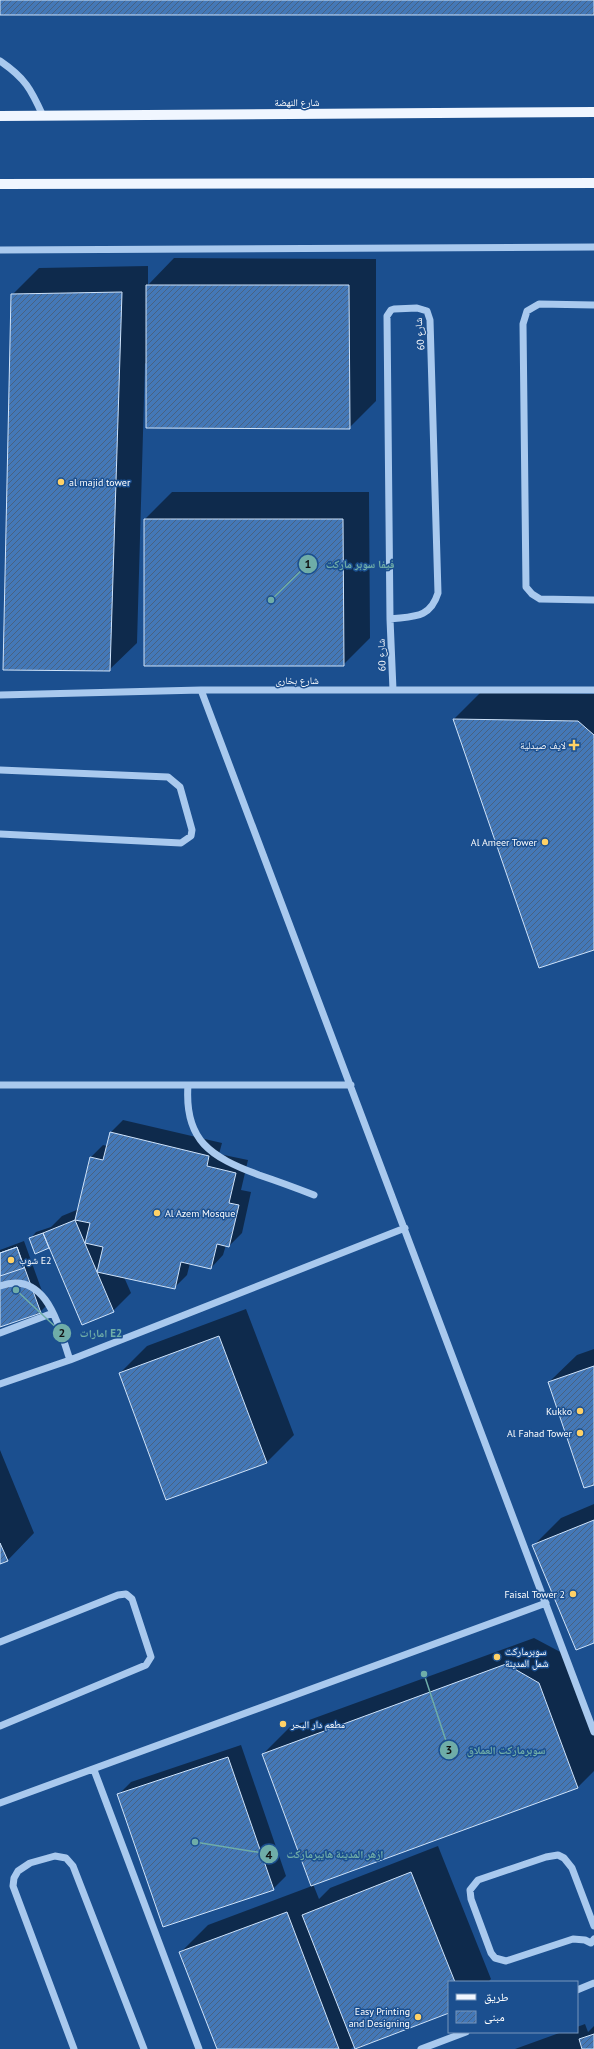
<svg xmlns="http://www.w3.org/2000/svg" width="594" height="2049" font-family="'PT Sans','Noto Naskh Arabic',sans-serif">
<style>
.shadow{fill:#0007}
.building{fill:url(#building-hatch);stroke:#cfe3fa}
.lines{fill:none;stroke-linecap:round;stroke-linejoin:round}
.minor{stroke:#a9c9ee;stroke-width:7}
.major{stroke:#f0f6ff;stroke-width:10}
.poi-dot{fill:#ffd166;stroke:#1b4f8f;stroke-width:1.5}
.labels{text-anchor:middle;stroke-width:3;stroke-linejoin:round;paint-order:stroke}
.street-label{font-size:10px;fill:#fff;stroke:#1b4f8f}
.poi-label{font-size:10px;fill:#fff;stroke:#1b4f8f;text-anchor:end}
.leader{fill:none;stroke:#6fada8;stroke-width:1.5}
.callout-dot{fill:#6fada8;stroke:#1b4f8f;stroke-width:1.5}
.mark-label{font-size:12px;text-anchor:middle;font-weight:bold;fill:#111}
.callout-label{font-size:11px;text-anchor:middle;font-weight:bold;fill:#6fada8;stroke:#1b4f8f;stroke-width:3;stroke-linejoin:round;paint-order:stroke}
</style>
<defs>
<pattern id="building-hatch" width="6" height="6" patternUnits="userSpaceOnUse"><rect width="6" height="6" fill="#4478b7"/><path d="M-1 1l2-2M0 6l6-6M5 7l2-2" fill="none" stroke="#486282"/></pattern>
</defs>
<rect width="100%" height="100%" fill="#1b4f8f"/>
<path class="shadow" d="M 174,258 L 376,259 L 376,401 L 349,428 L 145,363 L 137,643 L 109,670 L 12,295 L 39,268 L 148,266 L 148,285 Z
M 172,492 L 369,492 L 370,638 L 343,665 L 145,519 Z
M 481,692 L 594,694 L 594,949 L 454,719 Z
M 123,1120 L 222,1143 L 219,1154 L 248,1160 L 241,1190 L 251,1192 L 242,1233 L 229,1246 L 226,1245 L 223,1255 L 211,1268 L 190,1263 L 187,1275 L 174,1288 L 124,1277 L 131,1293 L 113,1311 L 49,1246 L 30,1239 L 36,1232 L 51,1227 L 62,1216 L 79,1209 L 90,1158 L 103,1145 L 107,1146 L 110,1133 Z
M 24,1241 L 47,1305 L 40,1312 L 0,1326 L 0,1250 Z
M 246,1309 L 294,1435 L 267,1462 L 120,1373 L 147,1346 Z
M 594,1349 L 594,1484 L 549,1382 L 577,1355 Z
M 0,1450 L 34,1533 L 7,1561 L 0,1563 Z
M 594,1504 L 594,1642 L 534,1545 L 561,1518 Z
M 534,1638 L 566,1655 L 594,1731 L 594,1771 L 578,1787 L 313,1884 L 319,1899 L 330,1888 L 438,1846 L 491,1979 L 488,1982 L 449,1982 L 449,2012 L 356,2049 L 354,2046 L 351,2049 L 218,2049 L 181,1952 L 208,1925 L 312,1886 L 263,1754 L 290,1727 Z
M 241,1745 L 286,1876 L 273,1889 L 118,1795 L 131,1782 Z
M 585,2024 L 588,2032 L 594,2026 L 594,2049 L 515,2049 L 562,2032 L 577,2032 L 577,2027 Z"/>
<path class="building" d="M 0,0 L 594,0 L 594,15 L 0,15 Z
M 146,285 L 349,285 L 350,429 L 146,428 Z
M 122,292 L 110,671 L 3,670 L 11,294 Z
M 144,519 L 343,519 L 344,666 L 144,666 Z
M 453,719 L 578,721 L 594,735 L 594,950 L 539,968 Z
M 110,1132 L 209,1156 L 207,1166 L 236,1173 L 229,1203 L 239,1205 L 229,1247 L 217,1244 L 211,1269 L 181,1262 L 175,1289 L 97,1272 L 103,1247 L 85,1243 L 90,1223 L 75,1220 L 90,1157 L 103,1160 Z
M 75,1220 L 114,1312 L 82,1325 L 43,1233 Z
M 43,1233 L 49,1248 L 35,1254 L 29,1238 Z
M 17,1247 L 41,1313 L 0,1327 L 0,1253 Z
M 17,1247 L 24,1268 L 0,1276 L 0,1253 Z
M 219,1336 L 267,1463 L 166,1500 L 119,1373 Z
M 594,1366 L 594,1485 L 584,1488 L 548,1382 Z
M 594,1520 L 594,1643 L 576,1650 L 532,1545 Z
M 0,1543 L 8,1561 L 0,1564 Z
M 506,1664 L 539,1683 L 578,1788 L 311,1886 L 262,1754 Z
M 228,1757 L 274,1890 L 163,1927 L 117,1794 Z
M 411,1872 L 455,1982 L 449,1982 L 449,2013 L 355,2049 L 302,1915 Z
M 287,1912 L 339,2049 L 217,2049 L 179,1952 Z
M 594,2034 L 594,2049 L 582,2049 L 579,2039 Z"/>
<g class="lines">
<path class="minor" d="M 0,61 C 25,78 31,89 43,116
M 0,250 L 594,247
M 594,305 L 539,304 L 527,311 L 523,324 L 526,587 L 532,594 L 540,599 L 594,600
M 417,308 L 427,311 L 430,320 L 438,593 C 430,619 413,616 390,619 L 387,316 L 391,310 L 394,309 Z
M 390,619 L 393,690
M 201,690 L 594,1732
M 0,695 L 201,690 L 594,690
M 0,770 L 168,777 L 180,787 L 192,830 L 191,836 L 181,843 L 0,834
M 0,1085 L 351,1085
M 188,1085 C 184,1141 211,1157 259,1175 C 277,1181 296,1188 314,1195
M 0,1286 C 47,1269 59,1328 70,1360
M 0,1333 L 53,1313
M 0,1384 L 70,1360 L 405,1228
M 0,1642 L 118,1595 L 126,1594 L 132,1599 L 151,1657 L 146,1665 L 0,1726
M 94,1770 L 199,2049
M 0,1803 L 546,1603
M 594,1926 L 572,1868 L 564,1858 L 558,1855 L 546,1857 L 478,1880 L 470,1890 L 471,1899 L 491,1953 L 495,1958 L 506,1961 L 573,1939 L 585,1940 L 591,1943 L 594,1939
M 577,1990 L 594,1983
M 74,2049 L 13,1886 L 14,1878 L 18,1871 L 30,1863 L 55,1856 L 66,1858 L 73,1866 L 144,2049
M 421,2049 L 466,2032"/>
<path class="major" d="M 0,116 L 594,112
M 0,184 L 594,183"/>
</g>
<g class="poi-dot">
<circle cx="61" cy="482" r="4"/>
<path d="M572 739h4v4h4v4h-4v4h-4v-4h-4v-4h4z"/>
<circle cx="545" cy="842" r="4"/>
<circle cx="157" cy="1213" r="4"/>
<circle cx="11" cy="1260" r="4"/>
<circle cx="580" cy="1411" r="4"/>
<circle cx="580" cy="1433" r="4"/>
<circle cx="573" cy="1594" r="4"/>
<circle cx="497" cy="1657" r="4"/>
<circle cx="283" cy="1724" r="4"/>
<circle cx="418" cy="2017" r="4"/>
</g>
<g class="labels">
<g class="street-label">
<text x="297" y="106">شارع النهضة</text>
<text transform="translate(419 334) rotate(-95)" y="4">شارع 60</text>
<text transform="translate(381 655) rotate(-92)" y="4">شارع 60</text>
<text x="297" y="684">شارع بخارى</text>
</g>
<g class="poi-label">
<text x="69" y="486" text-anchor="start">al majid tower</text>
<text x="566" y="749">لايف صيدلية</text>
<text x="537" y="846">Al Ameer Tower</text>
<text x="165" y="1217" text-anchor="start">Al Azem Mosque</text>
<text x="19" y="1264" text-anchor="start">شوب E2</text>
<text x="572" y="1415">Kukko</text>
<text x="572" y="1437">Al Fahad Tower</text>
<text x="565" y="1598">Faisal Tower 2</text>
<text x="505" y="1655" text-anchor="start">سوبرماركت<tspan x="505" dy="12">شمل المدينة</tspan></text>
<text x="291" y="1728" text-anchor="start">مطعم دار البحر</text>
<text x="410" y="2015">Easy Printing<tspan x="410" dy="12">and Designing</tspan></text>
</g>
</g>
<path class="leader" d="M271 600L308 564M16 1290L62 1333M424 1674L449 1750M195 1842L269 1854"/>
<g class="callout-dot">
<circle cx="271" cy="600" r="4"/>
<circle cx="16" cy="1290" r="4"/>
<circle cx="424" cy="1674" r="4"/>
<circle cx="195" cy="1842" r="4"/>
<circle cx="308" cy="564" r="10"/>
<circle cx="62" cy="1333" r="10"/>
<circle cx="449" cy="1750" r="10"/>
<circle cx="269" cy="1854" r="10"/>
</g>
<g class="mark-label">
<text x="308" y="568">1</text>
<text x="62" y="1337">2</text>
<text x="449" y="1754">3</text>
<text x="269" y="1859">4</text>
</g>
<g class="callout-label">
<text x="360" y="568">فيفا سوبر ماركت</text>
<text x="101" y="1337">امارات E2</text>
<text x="506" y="1754">سوبرماركت العملاق</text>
<text x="335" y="1858">ازهر المدينة هايبرماركت</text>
</g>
<rect x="448" y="1981" width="130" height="52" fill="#1b4f8f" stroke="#7695bc"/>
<rect x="456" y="1994" width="20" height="6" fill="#f0f6ff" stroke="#7695bc"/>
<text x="484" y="2001" font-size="12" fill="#ffffff">طريق</text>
<rect x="456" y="2011" width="20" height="12" fill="url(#building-hatch)" stroke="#7695bc"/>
<text x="484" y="2021" font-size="12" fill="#ffffff">مبنى</text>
</svg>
